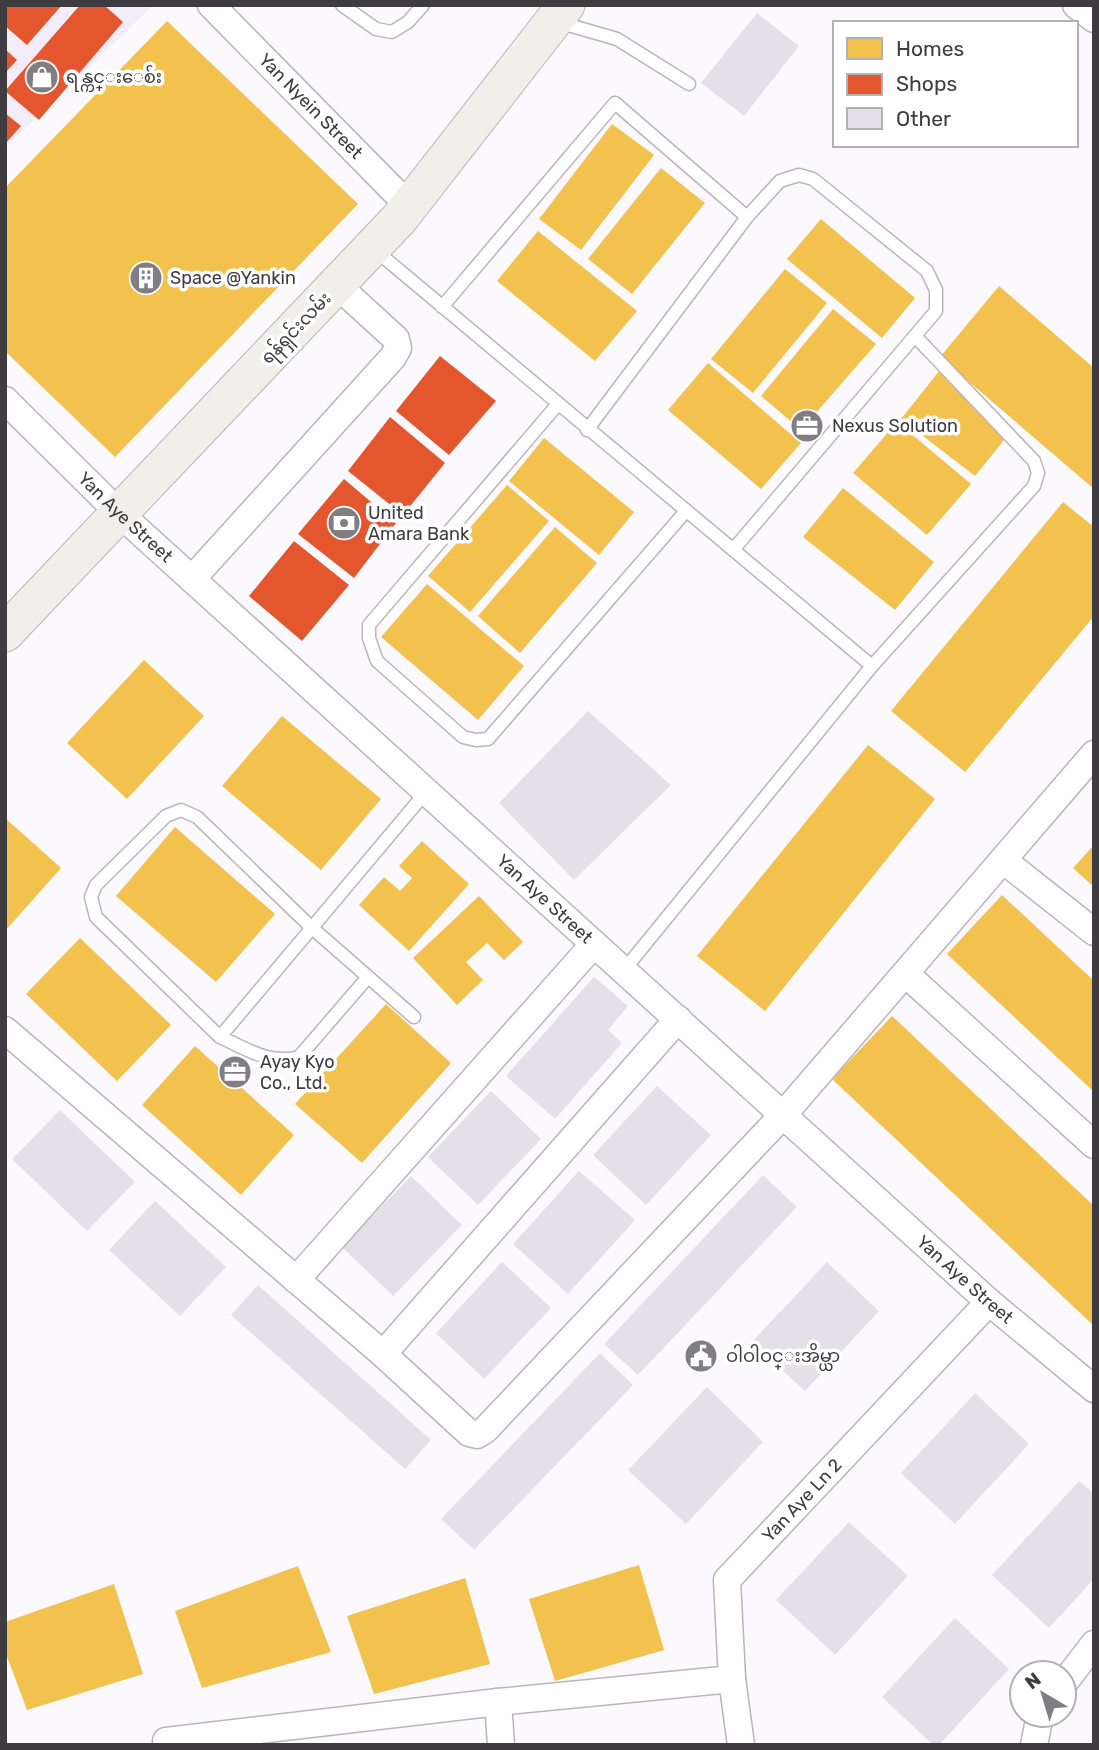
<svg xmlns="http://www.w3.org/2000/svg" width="1099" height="1750" font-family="Rubik,'Noto Sans Myanmar',sans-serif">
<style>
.built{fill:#f3edf9}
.homes{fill:#f2c14e}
.shops{fill:#e4572e}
.building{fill:#e4e0e8}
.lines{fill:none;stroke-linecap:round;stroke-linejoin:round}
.service-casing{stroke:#b8b6ba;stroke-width:15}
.minor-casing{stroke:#b8b6ba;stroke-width:29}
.secondary-casing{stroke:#b8b6ba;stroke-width:39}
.service{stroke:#fefeff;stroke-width:12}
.minor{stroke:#fefeff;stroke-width:26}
.secondary{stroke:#f1efea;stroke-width:37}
.labels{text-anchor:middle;stroke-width:7;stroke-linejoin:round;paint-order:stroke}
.poi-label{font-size:18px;fill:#3e3b41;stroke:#fff;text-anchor:start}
.street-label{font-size:18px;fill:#3e3b41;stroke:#fff}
</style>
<rect width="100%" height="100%" fill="#fbf9fd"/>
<path class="built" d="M 5,5 L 153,5 L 5,148 Z"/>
<path class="homes" d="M 167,21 L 358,204 L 115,457 L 5,351 L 5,188 Z
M 612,124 L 654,155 L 581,250 L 539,219 Z
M 661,168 L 705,203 L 632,294 L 588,259 Z
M 821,219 L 915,298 L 882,338 L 787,259 Z
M 538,231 L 637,311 L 595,361 L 497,281 Z
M 785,269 L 827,303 L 753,393 L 711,359 Z
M 999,286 L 1094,368 L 1094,489 L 940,357 Z
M 833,309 L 876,344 L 801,430 L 761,396 Z
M 708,363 L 801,443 L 761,489 L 668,410 Z
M 940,370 L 1013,429 L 975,476 L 901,419 Z
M 897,422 L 971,484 L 927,535 L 853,473 Z
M 544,438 L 634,512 L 599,555 L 509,481 Z
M 507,485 L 549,521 L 470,612 L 428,576 Z
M 843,488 L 934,562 L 895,610 L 803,537 Z
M 1063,502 L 1094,527 L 1094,616 L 965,772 L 891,711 Z
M 555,527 L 597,563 L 520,653 L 478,616 Z
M 427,584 L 524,666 L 478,720 L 381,637 Z
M 144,660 L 204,716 L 127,799 L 67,743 Z
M 282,716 L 381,799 L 321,870 L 222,786 Z
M 868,745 L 935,799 L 765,1011 L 697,956 Z
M 5,818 L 61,868 L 5,931 Z
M 175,827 L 275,914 L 216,982 L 116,896 Z
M 422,841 L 469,884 L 409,951 L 359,905 L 384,877 L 400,891 L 412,878 L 399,866 Z
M 1094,845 L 1094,887 L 1073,868 Z
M 1002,895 L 1094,981 L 1094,1092 L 947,954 Z
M 479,896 L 523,942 L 504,960 L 487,943 L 466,962 L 483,980 L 457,1005 L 413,958 Z
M 80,938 L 171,1025 L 117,1081 L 26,994 Z
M 386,1004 L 451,1063 L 362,1163 L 295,1104 Z
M 892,1016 L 1094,1206 L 1094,1326 L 832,1079 Z
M 195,1046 L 294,1135 L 241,1195 L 142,1105 Z
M 639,1565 L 664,1650 L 555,1681 L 529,1599 Z
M 298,1566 L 331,1652 L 202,1688 L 175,1611 Z
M 465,1578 L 490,1664 L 374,1694 L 347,1616 Z
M 114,1584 L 143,1674 L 27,1710 L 5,1651 L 5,1622 Z"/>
<path class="shops" d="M 5,5 L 62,5 L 27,45 L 5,26 Z
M 80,5 L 104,5 L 123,22 L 39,120 L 5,91 Z
M 5,49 L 17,60 L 5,73 Z
M 5,113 L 21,126 L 5,144 Z
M 440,356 L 496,401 L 449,455 L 396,411 Z
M 390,417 L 445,463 L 403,515 L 348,471 Z
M 344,479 L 396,523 L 354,578 L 298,534 Z
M 294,541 L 349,585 L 302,641 L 249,596 Z"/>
<path class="building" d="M 757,13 L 799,46 L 744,116 L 701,83 Z
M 588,711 L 671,785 L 574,880 L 499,803 Z
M 594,977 L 628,1006 L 608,1030 L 622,1043 L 555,1119 L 506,1076 Z
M 657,1086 L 711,1135 L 646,1205 L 593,1155 Z
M 491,1091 L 541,1139 L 478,1205 L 428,1157 Z
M 60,1110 L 135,1182 L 87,1231 L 12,1159 Z
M 579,1171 L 635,1220 L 568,1294 L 513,1244 Z
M 763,1175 L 797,1207 L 638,1375 L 604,1344 Z
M 411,1176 L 462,1225 L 393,1296 L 342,1247 Z
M 155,1201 L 226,1267 L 180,1316 L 109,1250 Z
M 502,1262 L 551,1308 L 484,1379 L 436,1333 Z
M 827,1262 L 879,1311 L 805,1391 L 752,1342 Z
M 258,1285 L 431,1440 L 405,1469 L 231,1315 Z
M 600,1353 L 633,1385 L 474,1550 L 441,1519 Z
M 707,1387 L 763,1442 L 686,1524 L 628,1470 Z
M 975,1393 L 1029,1444 L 955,1524 L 901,1473 Z
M 1079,1481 L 1094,1494 L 1094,1579 L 1049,1628 L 992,1575 Z
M 849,1522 L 908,1576 L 835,1655 L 776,1600 Z
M 955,1618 L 1009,1669 L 939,1745 L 933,1745 L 882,1697 Z"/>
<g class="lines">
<defs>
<path id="service" d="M 342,5 L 376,29 L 392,32 L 408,22 L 423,5
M 558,22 L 617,39 L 689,84
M 375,250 L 872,666
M 442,307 L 615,103 L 747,217
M 558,404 L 369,625 L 369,638 L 377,661 L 463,737 L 476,740 L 488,739 L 686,511
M 587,430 L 747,217 L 780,181 L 799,175 L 813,179 L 927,271 L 936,290 L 936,311 L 733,550
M 624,970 L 872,666 L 1034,486 L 1038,473 L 1034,461 L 915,336
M 414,1017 L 311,927 L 197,817 L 181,810 L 166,816 L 96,885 L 91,897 L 96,917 L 220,1037 L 426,792
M 220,1037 C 247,1049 269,1065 299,1057 L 368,977"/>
<g id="minor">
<path id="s1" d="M 211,5 L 409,206"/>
<path d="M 1076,5 L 1094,19"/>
<path id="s2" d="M 5,400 L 119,513 L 989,1302 L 1094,1389"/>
<path d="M 192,579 L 393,357 L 398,348 L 396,339 L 337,285"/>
<path d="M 1003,860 L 1094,932"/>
<path d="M 906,974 L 1094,1145"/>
<path d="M 5,1030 L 383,1354 L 469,1433 L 477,1435 L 485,1430 L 783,1115 L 1094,754"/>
<path d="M 296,1280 L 594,944"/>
<path d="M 383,1354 L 678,1019"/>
<path d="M 1064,1683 L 1094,1644"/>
<path d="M 498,1702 L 501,1745"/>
<path d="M 166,1741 L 498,1702 L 732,1679"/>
<path id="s3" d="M 741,1745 L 732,1679 L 727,1580 L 989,1302"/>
<path d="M 1034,1745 L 1040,1715"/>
</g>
<path id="secondary" d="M 5,633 L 399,219 L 566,5"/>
</defs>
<use href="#service" class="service-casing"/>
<use href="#minor" class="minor-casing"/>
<use href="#secondary" class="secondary-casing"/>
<use href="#service" class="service"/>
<use href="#minor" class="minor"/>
<use href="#secondary" class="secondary"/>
</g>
<defs>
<symbol id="shop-disc" viewBox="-11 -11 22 22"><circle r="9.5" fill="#807e83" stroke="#fff"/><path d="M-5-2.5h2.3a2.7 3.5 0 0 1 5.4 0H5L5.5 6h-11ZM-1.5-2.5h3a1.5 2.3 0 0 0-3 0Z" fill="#fff"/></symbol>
<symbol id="building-disc" viewBox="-11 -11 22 22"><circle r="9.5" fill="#807e83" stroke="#fff"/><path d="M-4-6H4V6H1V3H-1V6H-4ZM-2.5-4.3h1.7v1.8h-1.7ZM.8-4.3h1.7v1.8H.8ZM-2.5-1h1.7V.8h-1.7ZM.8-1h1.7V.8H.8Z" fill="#fff"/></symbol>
<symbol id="office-disc" viewBox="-11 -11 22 22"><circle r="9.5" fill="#807e83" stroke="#fff"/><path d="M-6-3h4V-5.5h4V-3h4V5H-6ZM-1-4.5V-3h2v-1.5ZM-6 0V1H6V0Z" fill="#fff"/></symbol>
<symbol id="bank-disc" viewBox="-11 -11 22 22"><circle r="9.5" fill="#807e83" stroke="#fff"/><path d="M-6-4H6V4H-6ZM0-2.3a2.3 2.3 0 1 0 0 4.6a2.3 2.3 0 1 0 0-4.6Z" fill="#fff"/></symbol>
<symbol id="civic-disc" viewBox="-11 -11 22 22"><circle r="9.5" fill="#807e83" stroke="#fff"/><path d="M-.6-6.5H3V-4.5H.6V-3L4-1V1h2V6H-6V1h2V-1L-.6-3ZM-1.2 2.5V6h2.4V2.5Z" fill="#fff"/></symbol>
</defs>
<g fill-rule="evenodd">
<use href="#shop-disc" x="23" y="58" width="38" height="38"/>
<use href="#building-disc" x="127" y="259" width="38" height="38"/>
<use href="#office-disc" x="788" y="407" width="38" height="38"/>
<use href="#bank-disc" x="325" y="504" width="38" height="38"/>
<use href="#office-disc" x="216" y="1053" width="38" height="38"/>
<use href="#civic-disc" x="682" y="1337" width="38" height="38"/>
</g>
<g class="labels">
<g class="poi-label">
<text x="66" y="83">ရန္ကင္းေစ်း</text>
<text x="170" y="284">Space @Yankin</text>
<text x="832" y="432">Nexus Solution</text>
<text x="368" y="519">United<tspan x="368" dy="21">Amara Bank</tspan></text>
<text x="260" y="1068">Ayay Kyo<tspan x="260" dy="21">Co., Ltd.</tspan></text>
<text x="726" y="1362">ဝါဝါဝင္းအိမ္ယာ</text>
</g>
<g class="street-label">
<text dy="6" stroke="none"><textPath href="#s1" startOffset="142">Yan Nyein Street</textPath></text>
<text transform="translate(296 328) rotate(-46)" y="6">ရန်ရှင်းလမ်း</text>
<text dy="6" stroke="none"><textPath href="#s2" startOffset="168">Yan Aye Street</textPath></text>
<text dy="6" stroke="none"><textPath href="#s2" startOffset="735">Yan Aye Street</textPath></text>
<text dy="6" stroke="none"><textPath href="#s2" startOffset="1302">Yan Aye Street</textPath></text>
<text dy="6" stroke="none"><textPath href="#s3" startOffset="275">Yan Aye Ln 2</textPath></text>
</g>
</g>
<rect width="1099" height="1750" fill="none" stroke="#3e3b41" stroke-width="14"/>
<rect x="833" y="21" width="245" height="126" fill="#ffffff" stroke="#b2b1b3" stroke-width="2"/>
<rect x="847" y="38" width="35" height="21" fill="#f2c14e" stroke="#b2b1b3" stroke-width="2"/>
<text x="896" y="56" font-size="21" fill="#3e3b41">Homes</text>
<rect x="847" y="74" width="35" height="21" fill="#e4572e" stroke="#b2b1b3" stroke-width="2"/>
<text x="896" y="91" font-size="21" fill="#3e3b41">Shops</text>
<rect x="847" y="108" width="35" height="21" fill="#e4e0e8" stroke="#b2b1b3" stroke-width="2"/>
<text x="896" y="126" font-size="21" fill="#3e3b41">Other</text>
<g transform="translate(1043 1694) rotate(322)"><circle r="33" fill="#ffffff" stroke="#b2b1b3" stroke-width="2"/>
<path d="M0-5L12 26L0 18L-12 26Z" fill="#807e83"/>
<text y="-10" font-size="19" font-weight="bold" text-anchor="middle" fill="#3e3b41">N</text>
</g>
</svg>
